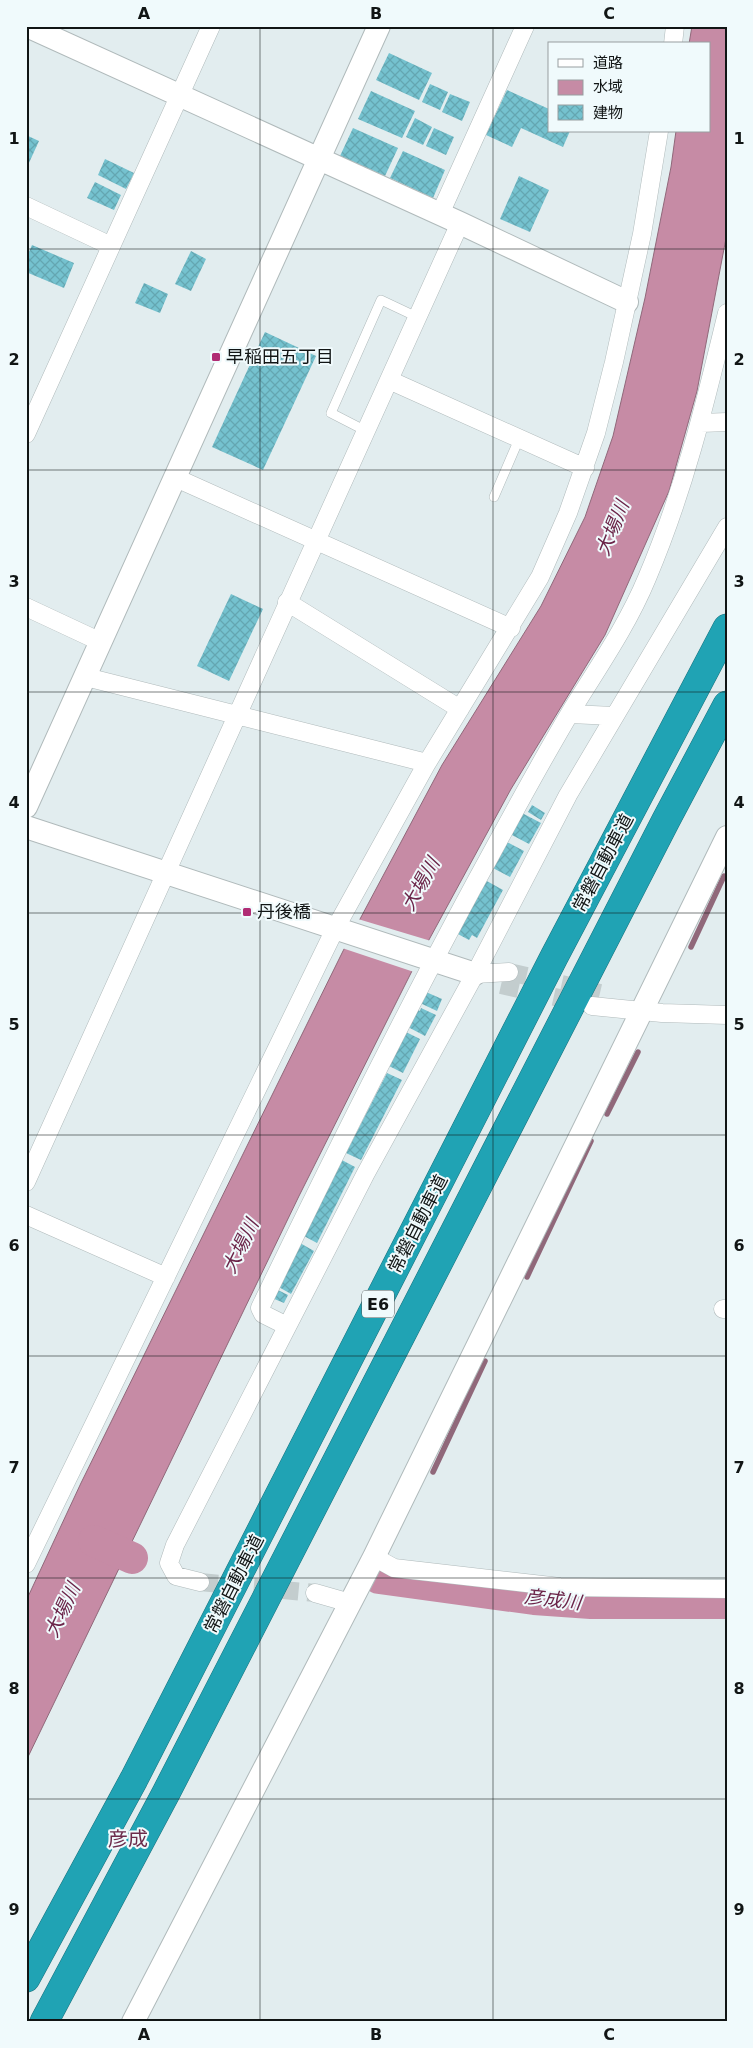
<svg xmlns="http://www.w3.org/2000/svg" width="753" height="2048" font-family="'DejaVu Sans','Noto Sans JP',sans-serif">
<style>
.water{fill:#c68ba5;stroke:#90687a}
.pier{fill:#e2edef}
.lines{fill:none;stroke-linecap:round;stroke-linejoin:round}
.stream{stroke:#90687a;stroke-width:5.5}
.river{stroke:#c68ba5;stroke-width:32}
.building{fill:url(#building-cross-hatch)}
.minor-tunnel{stroke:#c3cdce;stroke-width:18;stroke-dasharray:18 9;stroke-linecap:butt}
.service-casing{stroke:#b0babb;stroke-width:10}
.minor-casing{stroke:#b0babb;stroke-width:19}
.tertiary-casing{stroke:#b0babb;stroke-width:24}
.motorway-casing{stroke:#1b717c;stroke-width:29}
.service{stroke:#fff;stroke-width:9}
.minor{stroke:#fff;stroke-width:18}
.tertiary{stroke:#fff;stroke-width:22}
.motorway{stroke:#20a3b4;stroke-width:28}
.grid{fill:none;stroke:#111515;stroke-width:1;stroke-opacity:0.55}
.poi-dot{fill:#b02c74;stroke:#f0fafc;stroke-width:2}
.labels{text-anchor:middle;stroke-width:4;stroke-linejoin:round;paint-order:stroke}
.shield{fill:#f0fafc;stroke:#545a5a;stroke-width:1}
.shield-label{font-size:16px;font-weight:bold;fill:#111515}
.poi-label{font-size:18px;fill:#111515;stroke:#f0fafc;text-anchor:start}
.street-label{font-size:18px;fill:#111515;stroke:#f0fafc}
.water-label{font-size:19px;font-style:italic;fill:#6b2549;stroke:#f0fafc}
.quarter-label{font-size:20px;fill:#6c2b4b;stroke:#f0fafc}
.neatline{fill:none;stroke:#111515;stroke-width:2}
.grid-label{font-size:16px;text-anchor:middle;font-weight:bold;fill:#111515}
</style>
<defs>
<pattern id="building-cross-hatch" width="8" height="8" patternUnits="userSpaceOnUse" patternTransform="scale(1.25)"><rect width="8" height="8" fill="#75c2cf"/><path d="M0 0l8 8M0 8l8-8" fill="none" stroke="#64a6b1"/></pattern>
</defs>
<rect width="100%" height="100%" fill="#e2edef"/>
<path class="water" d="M 692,26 L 727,26 L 727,233 L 697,391 L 669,491 L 605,635 L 511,789 L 412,971 L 299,1196 L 26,1761 L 26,1601 L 81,1483 L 343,951 L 442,765 L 541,606 L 585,517 L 613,436 L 645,298 L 671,167 L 676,131 L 709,131 L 709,44 L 689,44 Z"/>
<path class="pier" d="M 358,919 L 431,941 L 414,972 L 342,948 Z"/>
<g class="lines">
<path class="stream" d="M 691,947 L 724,876
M 607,1114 L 638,1052
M 527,1277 L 591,1141
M 433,1472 L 485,1361"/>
<path class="river" d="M 94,1541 L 132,1558
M 379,1578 L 534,1599 L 591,1603 L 727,1603"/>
</g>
<path class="building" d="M 389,53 L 432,73 L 419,100 L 376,80 Z
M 430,84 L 448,92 L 440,110 L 422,102 Z
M 507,90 L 549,109 L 549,131 L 570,131 L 563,147 L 521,128 L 512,147 L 486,135 Z
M 371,91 L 415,111 L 402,138 L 358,119 Z
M 450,94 L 470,102 L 462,121 L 442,112 Z
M 415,118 L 432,127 L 423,145 L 406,137 Z
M 353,128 L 398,148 L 385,176 L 340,156 Z
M 434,128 L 454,137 L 446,155 L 426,146 Z
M 26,135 L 39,141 L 28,165 L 26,164 Z
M 403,151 L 445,170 L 433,198 L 390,178 Z
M 105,159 L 134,173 L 126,189 L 98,175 Z
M 519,176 L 549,190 L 530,232 L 500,219 Z
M 95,182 L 121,195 L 114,210 L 87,198 Z
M 32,245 L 74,263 L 64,288 L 26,272 L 26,259 Z
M 191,251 L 206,259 L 191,291 L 175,284 Z
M 144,283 L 168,294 L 160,313 L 135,303 Z
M 265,332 L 316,356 L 263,470 L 212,447 Z
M 231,594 L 263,609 L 229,681 L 197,666 Z
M 532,805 L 545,813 L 541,820 L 528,812 Z
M 522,813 L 541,823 L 529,844 L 510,834 Z
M 505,841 L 524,851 L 510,877 L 491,867 Z
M 485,880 L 503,890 L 477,938 L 472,935 L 469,940 L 456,933 Z
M 426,992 L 442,999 L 437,1011 L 420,1003 Z
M 421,1008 L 436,1015 L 425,1036 L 408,1027 L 416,1009 L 420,1011 Z
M 406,1032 L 420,1039 L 403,1073 L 389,1066 Z
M 387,1073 L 402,1080 L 361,1160 L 346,1153 Z
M 340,1159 L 355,1167 L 317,1243 L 302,1235 Z
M 300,1243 L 314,1251 L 291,1294 L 277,1286 Z
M 276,1289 L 288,1295 L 284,1303 L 272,1298 Z"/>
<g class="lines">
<path class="minor-tunnel" d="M 509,972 L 600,993
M 501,985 L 582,1003
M 200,1582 L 315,1593"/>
<defs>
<path id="service" d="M 366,431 L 331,413 L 381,300 L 417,317
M 494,497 L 519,439"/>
<path id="minor" d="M 673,44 L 675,26
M 26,206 L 111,246
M 440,214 L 525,26
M 389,380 L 585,468
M 701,423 L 727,422
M 26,434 L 211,26
M 176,478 L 511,628
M 287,602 L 460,709
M 26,607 L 101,642
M 86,677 L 427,763
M 570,714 L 614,716
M 475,974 L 509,972
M 592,1006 L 662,1013 L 727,1015
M 26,1182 L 460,223
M 26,1215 L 166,1277
M 723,1309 L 727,1309
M 287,1326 L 263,1314 L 260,1308 C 328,1167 398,1026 473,887 C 506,827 538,766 573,708 C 599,666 628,624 647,578 C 684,491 705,404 727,313
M 374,1557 L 394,1568 L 560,1587 L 727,1589
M 26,1564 L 335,929 L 427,763 L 540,577 L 568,513 L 596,433 L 614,362 L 642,234 L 659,131
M 200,1582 L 176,1576 L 169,1563 L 175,1545 L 366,1173 L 475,974 L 568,795 L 727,527
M 315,1593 L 350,1603"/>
<path id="tertiary" d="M 27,26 L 460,223 L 627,302
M 26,807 L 379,26
M 26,827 L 475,974
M 133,2022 L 374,1557 L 727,837"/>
<path id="motorway" d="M 26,1978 L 134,1779 L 554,957 L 727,628
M 44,2022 L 166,1793 L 666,820 L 727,705"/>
</defs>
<use href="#service" class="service-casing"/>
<use href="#minor" class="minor-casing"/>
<use href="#tertiary" class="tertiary-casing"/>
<use href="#motorway" class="motorway-casing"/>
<use href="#service" class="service"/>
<use href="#minor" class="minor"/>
<use href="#tertiary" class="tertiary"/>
<use href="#motorway" class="motorway"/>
</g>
<path class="grid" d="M 260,26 L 260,2022M 493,26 L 493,2022M 26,249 L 727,249M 26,470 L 727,470M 26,692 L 727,692M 26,913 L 727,913M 26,1135 L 727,1135M 26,1356 L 727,1356M 26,1578 L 727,1578M 26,1799 L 727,1799"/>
<g class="poi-dot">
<rect x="211" y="352" width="10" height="10" rx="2.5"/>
<rect x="242" y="907" width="10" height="10" rx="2.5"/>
</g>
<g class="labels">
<rect class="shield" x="362" y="1290.5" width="32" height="27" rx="4"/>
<g class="shield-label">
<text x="378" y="1310">E6</text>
</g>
<g class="poi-label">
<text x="226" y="363">早稲田五丁目</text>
<text x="257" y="918">丹後橋</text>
</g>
<g class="street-label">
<text transform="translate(603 863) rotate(-62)" y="6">常磐自動車道</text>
<text transform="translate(418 1224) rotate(-63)" y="6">常磐自動車道</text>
<text transform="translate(234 1584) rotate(-63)" y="6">常磐自動車道</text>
</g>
<g class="water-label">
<text transform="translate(612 528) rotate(-68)" y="7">大場川</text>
<text transform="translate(420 884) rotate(-61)" y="7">大場川</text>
<text transform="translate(240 1246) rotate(-64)" y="7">大場川</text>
<text transform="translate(553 1599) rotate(7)" y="7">彦成川</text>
<text transform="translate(62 1610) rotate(-65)" y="7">大場川</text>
</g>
<g class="quarter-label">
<text x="128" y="1846">彦成</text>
</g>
</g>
<rect width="753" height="2048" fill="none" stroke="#f0fafc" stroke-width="55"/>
<rect x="548" y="42" width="162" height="90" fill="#f0fafc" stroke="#979ea0"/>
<rect x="558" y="59" width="25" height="8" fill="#ffffff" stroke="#979ea0"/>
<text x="593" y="68" font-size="15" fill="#111515">道路</text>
<rect x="558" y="80" width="25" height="15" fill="#c68ba5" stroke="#979ea0"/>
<text x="593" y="92" font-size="15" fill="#111515">水域</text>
<rect x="558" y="105" width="25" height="15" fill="url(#building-cross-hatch)" stroke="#979ea0"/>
<text x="593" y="118" font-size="15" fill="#111515">建物</text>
<rect x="28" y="28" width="698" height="1992" class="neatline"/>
<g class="grid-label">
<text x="144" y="19">A</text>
<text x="376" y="19">B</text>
<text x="609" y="19">C</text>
<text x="14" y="144">1</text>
<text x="739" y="144">1</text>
<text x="14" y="365">2</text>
<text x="739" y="365">2</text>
<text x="14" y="587">3</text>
<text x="739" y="587">3</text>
<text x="14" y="808">4</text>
<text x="739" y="808">4</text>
<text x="14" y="1030">5</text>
<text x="739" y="1030">5</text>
<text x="14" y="1251">6</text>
<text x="739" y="1251">6</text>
<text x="14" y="1473">7</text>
<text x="739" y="1473">7</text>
<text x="14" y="1694">8</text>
<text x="739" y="1694">8</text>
<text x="14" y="1915">9</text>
<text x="739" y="1915">9</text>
<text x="144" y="2040">A</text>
<text x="376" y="2040">B</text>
<text x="609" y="2040">C</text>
</g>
</svg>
